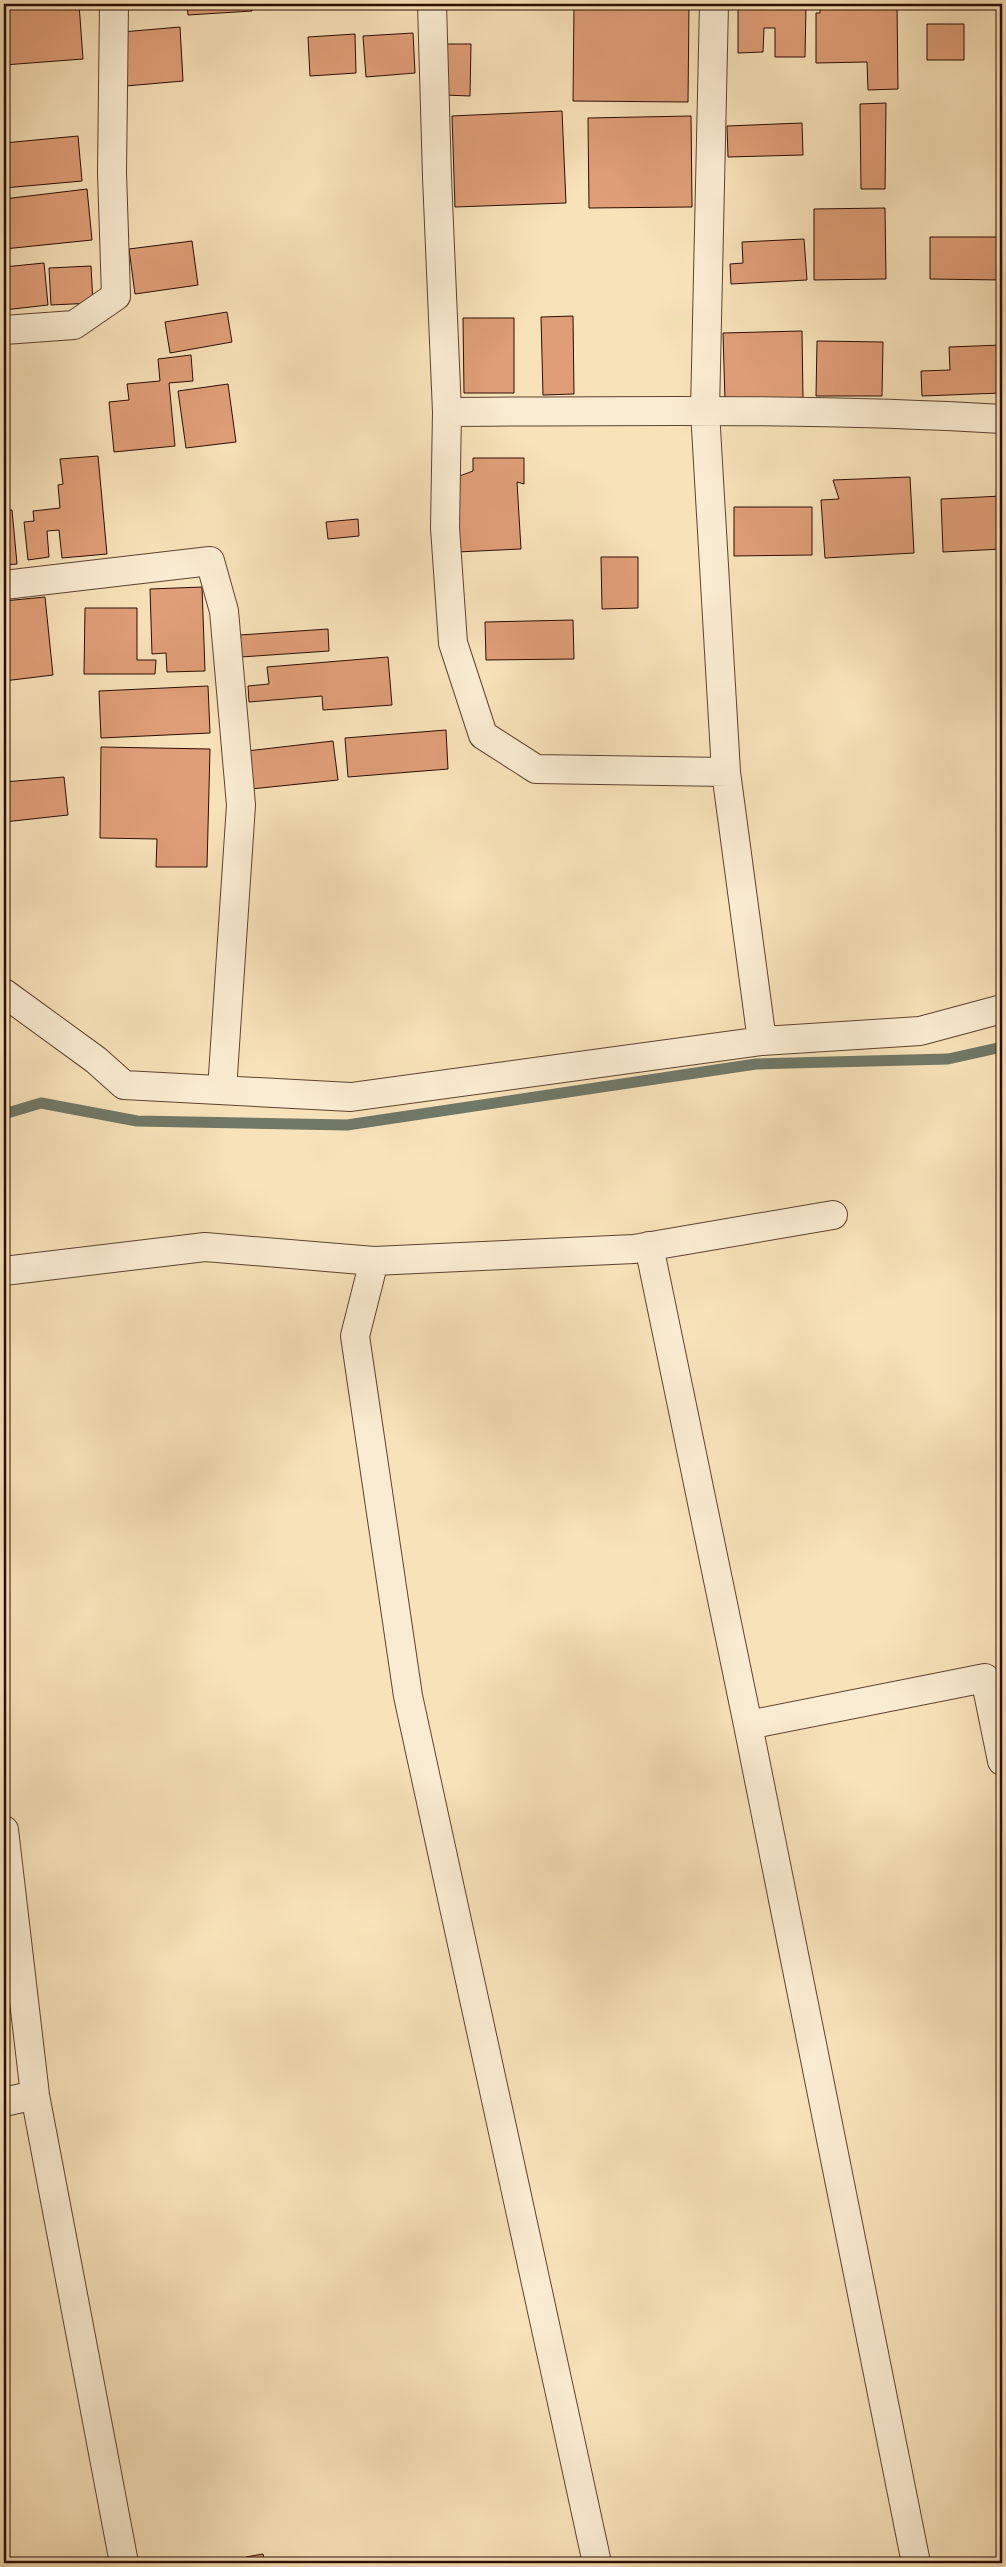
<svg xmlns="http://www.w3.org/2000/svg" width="1006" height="2567" font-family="'Sorts Mill Goudy',serif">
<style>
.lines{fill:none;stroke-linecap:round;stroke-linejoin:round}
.stream{stroke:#707867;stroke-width:11}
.building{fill:#e09e78;stroke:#2a0d03}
.minor-casing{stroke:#5e4230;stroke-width:30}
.minor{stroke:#faecd2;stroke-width:28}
</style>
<rect width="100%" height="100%" fill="#f8e2b9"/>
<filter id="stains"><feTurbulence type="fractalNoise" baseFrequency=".004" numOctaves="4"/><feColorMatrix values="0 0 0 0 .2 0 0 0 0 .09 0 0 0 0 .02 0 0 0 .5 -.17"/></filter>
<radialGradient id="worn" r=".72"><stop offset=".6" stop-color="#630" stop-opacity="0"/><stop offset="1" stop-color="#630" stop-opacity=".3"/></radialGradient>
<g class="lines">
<path class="stream" d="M 4,1114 L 41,1103 L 137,1121 L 347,1125 L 756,1064 L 948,1059 L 1002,1047"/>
</g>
<path class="building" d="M 4,4 L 79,4 L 83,59 L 4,65 Z
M 187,4 L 251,4 L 252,11 L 188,15 Z
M 574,4 L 689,4 L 688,102 L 573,101 Z
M 738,4 L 806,4 L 805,57 L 775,57 L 775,28 L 764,28 L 763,52 L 738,53 Z
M 820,4 L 897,4 L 898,89 L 868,90 L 867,62 L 816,63 L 816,13 L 820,13 Z
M 927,24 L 964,24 L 964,60 L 927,60 Z
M 180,27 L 183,81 L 126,86 L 122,32 Z
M 413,33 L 415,73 L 366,77 L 363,36 Z
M 355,34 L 356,73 L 310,76 L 308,37 Z
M 445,44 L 471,44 L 470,96 L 444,95 Z
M 886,103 L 885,189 L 861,189 L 860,104 Z
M 562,111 L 566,203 L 455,207 L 452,116 Z
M 691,116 L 692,207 L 589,208 L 588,118 Z
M 802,123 L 803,155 L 728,157 L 727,126 Z
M 78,136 L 82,181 L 4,188 L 4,143 Z
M 87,189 L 92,240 L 4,249 L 4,199 Z
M 885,208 L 886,279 L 814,280 L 814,209 Z
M 930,237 L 1002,237 L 1002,280 L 930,279 Z
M 804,239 L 807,280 L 731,284 L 730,264 L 743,263 L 742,242 Z
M 192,241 L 198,285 L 135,294 L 129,249 Z
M 4,263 L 4,267 L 44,263 L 48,305 L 4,310 Z
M 91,266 L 93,303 L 51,305 L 49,268 Z
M 227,312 L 232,342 L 170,353 L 165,322 Z
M 573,316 L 574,394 L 543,395 L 541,317 Z
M 463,318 L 514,318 L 514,393 L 464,393 Z
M 802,331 L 803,398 L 725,401 L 723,333 Z
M 817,341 L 883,342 L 882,396 L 816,396 Z
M 1002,345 L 1002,393 L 922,396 L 921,371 L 950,370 L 949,347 Z
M 191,355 L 193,381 L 169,383 L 175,446 L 114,452 L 109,402 L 129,400 L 127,384 L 160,381 L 158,359 Z
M 228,384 L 236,442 L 186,448 L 178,391 Z
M 98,456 L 107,554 L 62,558 L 59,530 L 47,531 L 49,557 L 28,560 L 24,522 L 34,521 L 33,511 L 60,508 L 58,485 L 63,484 L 60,459 Z
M 473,458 L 524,458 L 524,484 L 517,482 L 521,549 L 457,552 L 454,478 L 473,471 Z
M 910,477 L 914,553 L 825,558 L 821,500 L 839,499 L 833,480 Z
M 1002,496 L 1002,549 L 943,552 L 941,499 Z
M 734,507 L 812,507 L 812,555 L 734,556 Z
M 4,510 L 12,510 L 17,564 L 4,565 Z
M 358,519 L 359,536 L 328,539 L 326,522 Z
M 601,557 L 638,557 L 638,608 L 602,609 Z
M 202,587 L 205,671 L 167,672 L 166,653 L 152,654 L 150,589 Z
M 45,597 L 53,675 L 4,681 L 4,601 Z
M 85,608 L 137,608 L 137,660 L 156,660 L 155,674 L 84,674 Z
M 573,620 L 574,659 L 486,660 L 485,622 Z
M 328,629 L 329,651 L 241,657 L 240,635 Z
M 388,657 L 392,705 L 323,710 L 322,696 L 249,702 L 248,686 L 269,684 L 267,667 Z
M 208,686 L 210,733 L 101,738 L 99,691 Z
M 446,730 L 448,769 L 348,777 L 345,738 Z
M 333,741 L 338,780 L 251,789 L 247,751 Z
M 101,747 L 210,749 L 207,867 L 156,867 L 157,839 L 100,838 Z
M 64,777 L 68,815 L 4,822 L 4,782 Z
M 263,2554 L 265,2563 L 247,2563 L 246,2557 Z"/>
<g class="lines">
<defs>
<path id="minor" d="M 432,4 L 437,177 L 447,412 L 445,528 L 453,643 L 483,735 L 536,769 L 726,772
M 714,4 L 705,411 L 726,772 L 762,1041
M 4,330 L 74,325 L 116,296 L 112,173 L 114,4
M 447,412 C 632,411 818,408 1002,419
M 4,585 L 210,561 L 224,611 L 241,805 L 222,1090
M 4,993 L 96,1060 L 124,1085 L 351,1097 L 762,1041 L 920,1031 L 1002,1009
M 649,1246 L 748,1725 L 916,2563
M 374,1261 L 355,1336 L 408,1696 L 597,2563
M 4,1271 L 205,1247 L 374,1261 L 634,1249 L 833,1215
M 748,1725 L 985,1678 L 1002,1761
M 4,1830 L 35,2095 L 124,2563
M 4,2102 L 35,2095"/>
</defs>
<use href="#minor" class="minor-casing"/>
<use href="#minor" class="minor"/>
</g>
<rect width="1006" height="2567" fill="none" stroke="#f8e2b9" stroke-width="20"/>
<rect x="5" y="5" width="996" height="2557" fill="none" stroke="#2a0d03" stroke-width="2.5"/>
<rect x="10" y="10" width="986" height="2547" fill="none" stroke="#2a0d03"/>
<rect width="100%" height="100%" filter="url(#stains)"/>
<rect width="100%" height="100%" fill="url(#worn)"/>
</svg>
